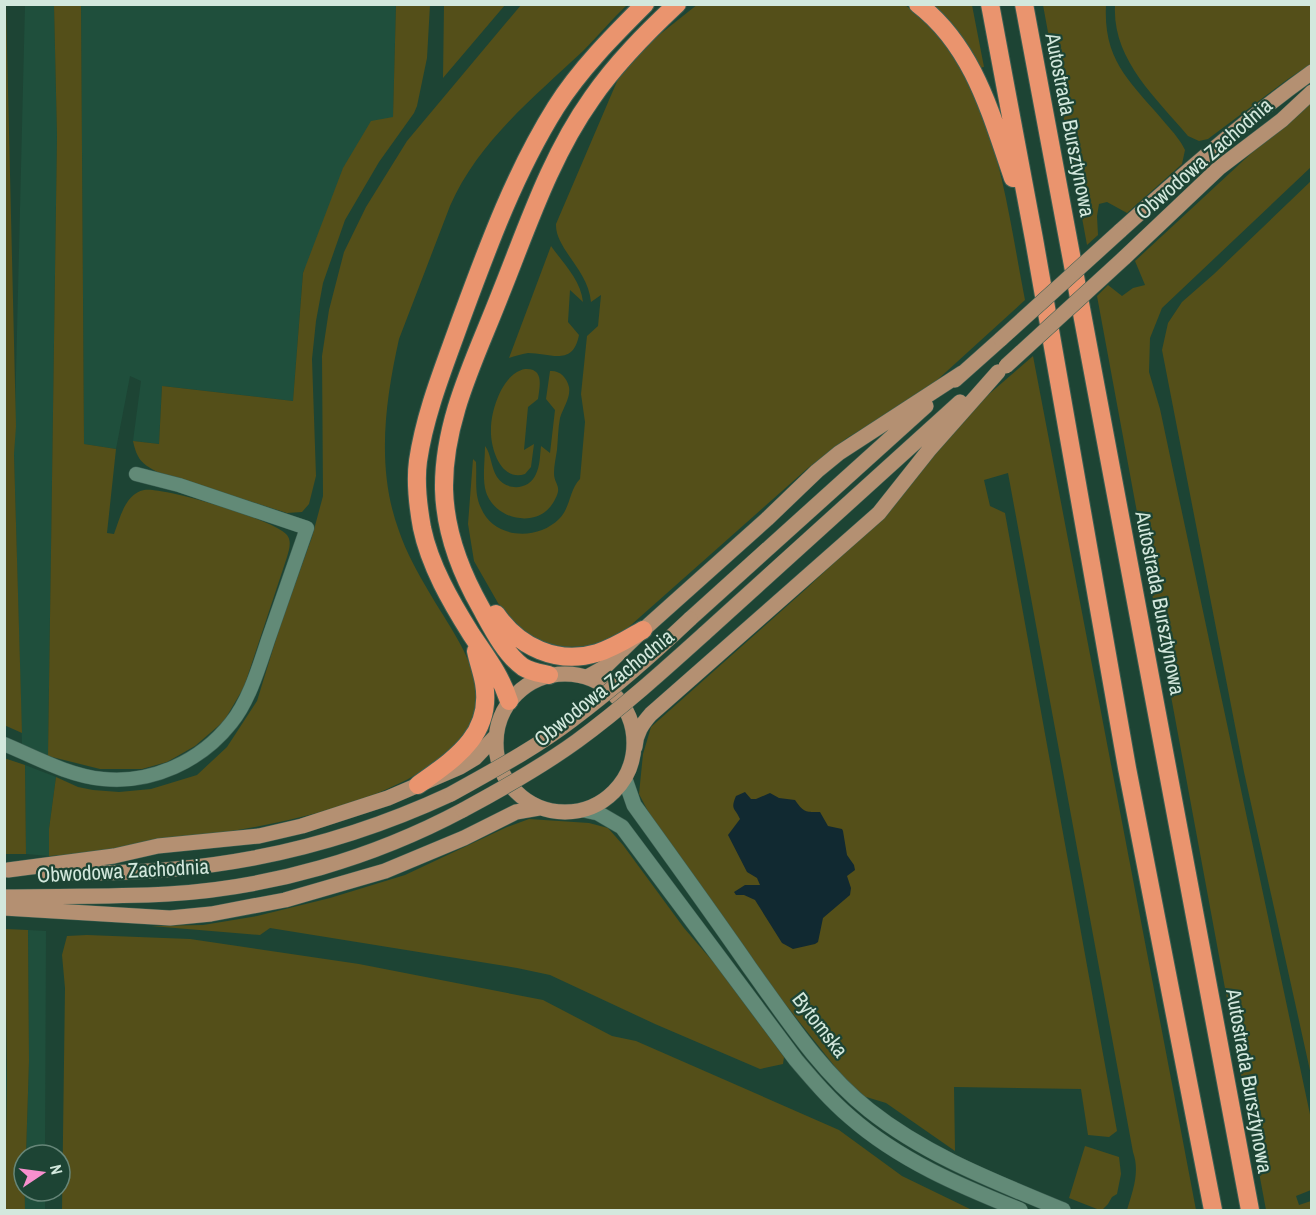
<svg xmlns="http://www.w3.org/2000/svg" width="1316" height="1215" font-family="'Archivo Narrow',sans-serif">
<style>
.built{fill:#1f4f3c}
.green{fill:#544f19}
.water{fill:#112931}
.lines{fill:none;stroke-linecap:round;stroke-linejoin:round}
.minor-casing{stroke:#3c5f52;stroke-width:15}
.tertiary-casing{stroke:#3c5f52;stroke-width:16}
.primary-casing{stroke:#3c5f52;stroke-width:16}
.motorway-casing{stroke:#3c5f52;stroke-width:20}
.minor{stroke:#628a77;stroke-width:14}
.tertiary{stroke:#628a77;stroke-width:15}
.primary{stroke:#b49072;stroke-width:15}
.motorway{stroke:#ea946e;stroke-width:18}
.primary-bridge-casing{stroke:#3c5f52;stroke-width:16;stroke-linecap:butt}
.primary-bridge{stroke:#b49072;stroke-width:15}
.labels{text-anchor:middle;stroke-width:4.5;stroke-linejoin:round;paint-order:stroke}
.street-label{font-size:21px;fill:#d3e8dd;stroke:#1d4434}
</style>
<rect width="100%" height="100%" fill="#1d4434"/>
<path class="built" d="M 54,4 L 57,136 L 48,756 L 22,745 L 14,454 L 25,5 Z
M 81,5 L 396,5 L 393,117 L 303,272 L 293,401 L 162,386 L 159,444 L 133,441 L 141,381 L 130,376 L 116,449 L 84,444 Z
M 25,765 L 56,777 L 49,829 L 49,856 L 26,854 Z
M 28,930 L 46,931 L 45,1155 L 26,1155 L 29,1061 Z
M 4,1019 L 7,1079 L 5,1210 L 4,1210 Z
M 25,1191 L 45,1191 L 45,1210 L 25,1210 Z"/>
<path class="green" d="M 81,4 L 84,444 L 116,449 L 107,533 L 114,534 C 120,518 125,494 144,490 C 162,486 275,520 287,535 C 292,541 289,550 287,557 L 244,687 L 224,721 L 195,746 L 167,762 L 142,769 L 100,769 L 48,756 L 57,136 L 54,5 Z
M 698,4 L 905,5 C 929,22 948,44 963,69 C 970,79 973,92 978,103 C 1004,166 1012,234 1025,300 L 924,392 L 847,438 L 808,468 L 622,633 L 595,646 L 565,647 L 538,641 L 520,632 L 498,603 L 474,561 L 468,524 L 473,459 L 476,462 C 477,478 474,494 481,508 C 494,539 537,541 559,519 C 571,507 569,490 580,479 L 585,422 L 581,394 L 587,336 L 598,326 L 601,295 L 591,302 C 588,269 555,249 556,224 L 618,79 L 638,55 L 654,39 Z
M 4,5 L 6,5 L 16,426 L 14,454 L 22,733 L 4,725 Z
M 396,5 L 430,5 L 427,58 L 417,106 L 414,113 L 379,162 L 345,220 L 323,283 L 316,321 L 312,359 L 316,476 L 309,504 L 302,512 L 287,513 L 157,472 C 141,463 137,459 133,441 L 159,444 L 162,386 L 293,401 L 303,273 L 343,168 L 371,121 L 393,117 Z
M 444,5 L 505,5 L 443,78 Z
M 521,5 L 627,5 C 612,19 598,36 583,51 C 533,98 478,142 450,206 L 399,339 C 385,402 376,469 399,531 C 406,552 418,573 429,592 C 447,623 471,654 477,689 C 479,699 477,711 473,720 C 470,726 467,735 463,740 C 458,746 451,750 445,755 C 377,810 256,828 171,841 C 130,847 90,854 49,856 L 49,829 L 56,777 L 78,787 L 93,790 L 119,792 L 151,789 L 197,775 L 227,747 L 257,701 L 280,626 L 312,537 L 323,496 L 322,356 L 329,310 L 344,252 L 366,207 L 407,141 Z
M 928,5 L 972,5 L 984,67 L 979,68 Z
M 1043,5 L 1106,5 C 1103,63 1132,83 1166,124 C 1173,132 1181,141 1185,150 L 1182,164 L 1127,213 L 1107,202 L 1099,204 L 1097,216 L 1098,235 L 1087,245 Z
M 1115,5 L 1311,5 L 1311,64 L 1288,79 L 1208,139 L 1199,141 L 1188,136 C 1155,97 1112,59 1115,5 Z
M 1311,98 L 1311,167 L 1162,308 L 1150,338 L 1149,372 L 1160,409 L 1311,1119 L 1311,1190 L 1296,1196 L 1299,1205 L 1311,1201 L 1311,1210 L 1266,1210 L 1097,296 L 1108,285 L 1122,296 L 1133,288 L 1145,285 L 1135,261 Z
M 1311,181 L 1311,1075 L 1244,772 L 1162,350 L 1168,323 L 1182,302 L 1214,274 Z
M 551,246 C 563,263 581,280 583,302 L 570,290 L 568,322 L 579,335 C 573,367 550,353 528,353 C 521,354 515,356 509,358 Z
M 1033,356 L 1173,1089 L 1196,1210 L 1127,1210 C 1133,1190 1140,1172 1133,1152 L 1008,473 L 984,480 L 990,506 L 1005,513 L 1117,1131 L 1109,1137 L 1088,1135 L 1081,1089 L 954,1087 L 955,1151 L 886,1103 L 863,1096 L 844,1078 L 766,980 L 652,819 L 639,794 L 643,754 L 651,727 L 806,589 L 894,506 L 929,459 L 988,395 Z
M 525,369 C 544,368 540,385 538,399 L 528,407 L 524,450 L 534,444 L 531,467 L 525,474 C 501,482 490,448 491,429 C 491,409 503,373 525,369 Z
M 550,371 C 559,370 567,377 569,387 C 571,397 563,408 560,418 C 558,428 558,439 557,450 C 556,457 554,465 554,473 C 554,486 564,485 553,503 C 537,529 495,520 486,492 C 482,479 485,460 485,446 C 491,453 491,468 497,477 C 506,491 529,491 536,474 C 540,466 540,455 541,446 L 550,453 L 555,410 L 546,399 Z
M 4,758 L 25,765 L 26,854 L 5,854 Z
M 529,819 L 589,823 L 608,828 L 623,845 L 684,928 L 715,964 L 784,1057 L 783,1064 L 760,1069 L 655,1024 L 550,975 L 517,968 L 270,928 L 260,935 L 151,926 L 203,925 L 257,916 L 330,898 L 405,875 L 507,827 Z
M 5,929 L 28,930 L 29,1061 L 26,1155 L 24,1155 L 25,1210 L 5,1210 L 7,1079 Z
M 87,935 L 190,939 L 359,964 L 543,1000 L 612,1036 L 636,1041 L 839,1130 L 902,1176 L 972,1210 L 62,1210 L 65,988 L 62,955 L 67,936 Z
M 1085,1146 L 1119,1157 L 1121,1174 L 1117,1194 L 1112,1197 L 1108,1204 L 1103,1209 L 1097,1209 L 1069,1198 Z"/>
<path class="water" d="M 745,792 L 751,799 L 756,799 L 770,793 L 779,798 L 795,800 C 804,813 806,812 820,812 L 828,826 L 842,829 L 843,831 L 847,855 L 854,865 L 855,870 L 847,876 L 851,888 L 850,895 L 823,918 L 818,942 L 815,944 L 793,949 L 782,943 L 755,900 L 744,895 L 736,895 L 734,892 L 745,885 L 760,885 L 757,878 L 747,872 L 728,835 L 740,819 C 735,808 730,810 736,796 Z"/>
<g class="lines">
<defs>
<path id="minor" d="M 4,744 C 35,757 69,776 103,779 C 152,784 201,761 231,723 C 249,701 259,667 268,640 C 281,603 294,565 307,528 L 179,485 L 136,474"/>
<path id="tertiary" d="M 625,779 L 634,805 C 673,859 712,913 750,968 C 786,1018 821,1072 869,1110 C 927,1156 996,1182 1063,1210
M 584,810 L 598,813 L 622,827 L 796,1060 C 813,1080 830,1100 850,1117 C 899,1160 960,1186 1020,1210"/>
<path id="primary" d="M 1120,231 C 1182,175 1244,121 1312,72
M 1124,258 L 1219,168 L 1282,120 L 1312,92
M 955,380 L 1001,339
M 690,619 L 926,406
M 704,634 L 960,402
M496 743a69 69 0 1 1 138 0a69 69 0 1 1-138 0Z
M 587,677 L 605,667 L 643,630 L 767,519 L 817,471 L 839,453 L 962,373
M 635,747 C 636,733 642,724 651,714 L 879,513 L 929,450 L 998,372
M 8,870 L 114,856 L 158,846 L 259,836 L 302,826 L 388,798 L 460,767 L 475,758 L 495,737
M 46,872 C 190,878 320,855 451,794
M 4,897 C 59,896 114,897 168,894 C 271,888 373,858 463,810
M 4,908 L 170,918 L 211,914 L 285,900 L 385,871 L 464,838 L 516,812 L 539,808"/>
<path id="motorway" d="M 918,4 C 974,47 991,115 1013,178
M 990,4 L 1034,239 L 1127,768 L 1213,1210
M 1024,4 L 1250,1210
M 496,614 C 519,647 557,665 597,653 C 614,648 629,638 643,630
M 549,675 C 540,673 531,672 523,667 C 505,654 492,628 481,608 C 460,571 445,532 444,489 C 443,420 476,357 500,295 C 527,228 550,157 592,98 C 616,63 646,33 677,4
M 509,701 C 500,674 487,658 471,634 C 451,602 430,566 422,528 C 418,506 415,483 418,461 C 425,413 444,367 460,322 C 487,249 514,174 556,107 C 580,69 613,36 645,4
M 418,785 C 454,759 493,735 484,683 C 482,672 478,661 476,651"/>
</defs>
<use href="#minor" class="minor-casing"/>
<use href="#tertiary" class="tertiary-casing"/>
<use href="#primary" class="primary-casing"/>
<use href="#motorway" class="motorway-casing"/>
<use href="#minor" class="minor"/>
<use href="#tertiary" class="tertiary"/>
<use href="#primary" class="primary"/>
<use href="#motorway" class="motorway"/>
<defs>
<path id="primary-bridge" d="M 1001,339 L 1120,231
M 1006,366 L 1124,258
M 451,794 C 492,771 534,749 572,720 C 613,689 652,655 690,619
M 463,810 C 502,789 541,767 577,741 C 622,708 663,671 704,634"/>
</defs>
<use href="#primary-bridge" class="primary-bridge-casing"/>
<use href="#primary-bridge" class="primary-bridge"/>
</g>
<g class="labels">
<g class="street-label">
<text transform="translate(1070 125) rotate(79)" y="7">Autostrada Bursztynowa</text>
<text transform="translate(1204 159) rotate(-41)" y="7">Obwodowa Zachodnia</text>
<text transform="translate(1160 603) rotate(79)" y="7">Autostrada Bursztynowa</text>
<text transform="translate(604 688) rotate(-39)" y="7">Obwodowa Zachodnia</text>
<text transform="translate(123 871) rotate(-3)" y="7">Obwodowa Zachodnia</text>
<text transform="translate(820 1025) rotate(52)" y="7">Bytomska</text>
<text transform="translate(1249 1081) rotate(80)" y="7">Autostrada Bursztynowa</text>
</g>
</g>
<rect width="1316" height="1215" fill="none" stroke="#d3e8dd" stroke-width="12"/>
<g transform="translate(42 1173) rotate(77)"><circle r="28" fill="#1d4434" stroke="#668678" stroke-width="1.5"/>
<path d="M0-4.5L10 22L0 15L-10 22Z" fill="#f790ce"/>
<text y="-9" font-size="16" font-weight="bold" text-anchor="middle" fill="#d3e8dd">N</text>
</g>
</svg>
